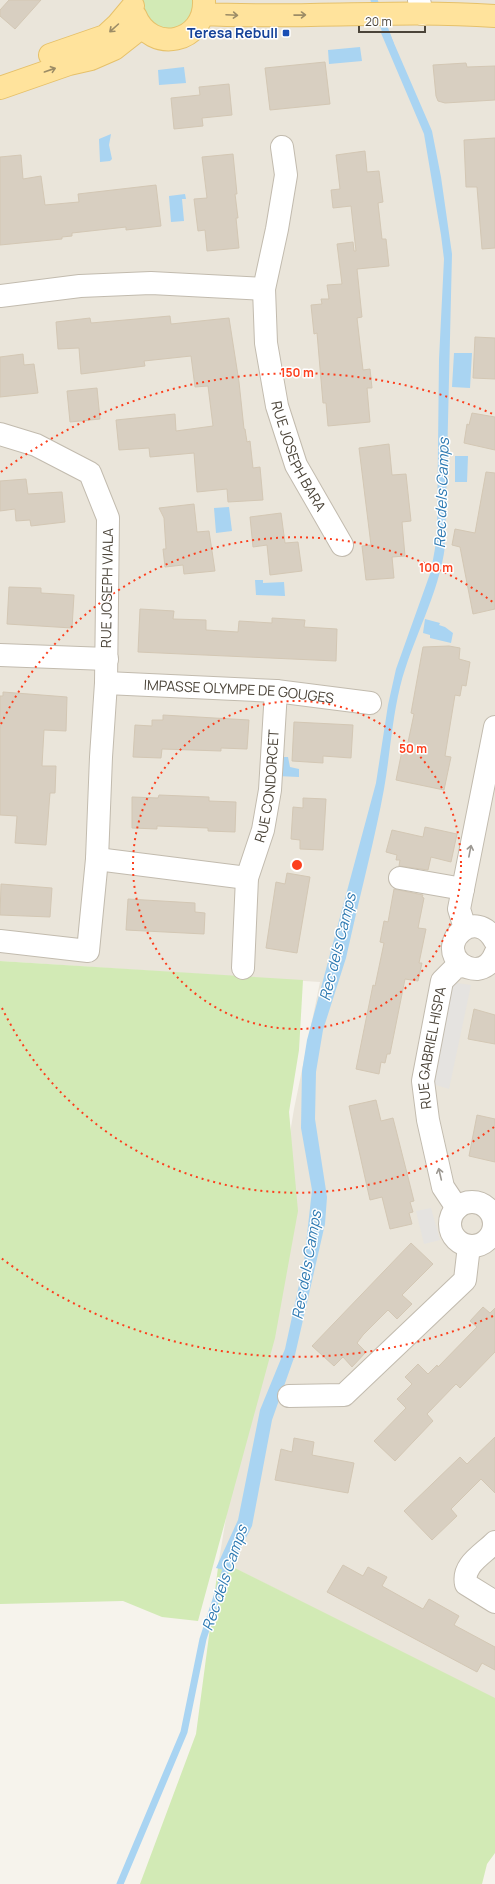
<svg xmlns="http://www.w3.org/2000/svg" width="495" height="1884" font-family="Manrope,sans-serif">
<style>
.residential{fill:#eae5da}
.green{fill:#d2eab5}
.parking{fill:#e5e3e0}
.water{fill:#a9d4f2}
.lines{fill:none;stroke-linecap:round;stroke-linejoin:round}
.stream{stroke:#a9d4f2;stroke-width:7}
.building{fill:#d8cfc1;stroke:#d3c7b4}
.minor-casing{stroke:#c2bbae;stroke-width:24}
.major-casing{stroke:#e6c16a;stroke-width:24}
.minor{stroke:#fff;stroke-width:22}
.major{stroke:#ffe39c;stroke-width:22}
.oneway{stroke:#9c8c66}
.oneway2{stroke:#9c9892}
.ring{fill:none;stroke:#fc3f1d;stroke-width:2;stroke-dasharray:2 4}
.transit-dot{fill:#1a4fb4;stroke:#fff;stroke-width:1.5}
.labels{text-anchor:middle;stroke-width:3;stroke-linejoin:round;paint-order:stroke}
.transit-label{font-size:14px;font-weight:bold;fill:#164399;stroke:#fff;text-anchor:end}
.street-label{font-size:14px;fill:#4b4439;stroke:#fff}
.water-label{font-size:15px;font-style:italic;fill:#2e7ab2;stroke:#fff}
.centre{fill:#fc3f1d;stroke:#fff;stroke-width:2}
.ring-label{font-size:12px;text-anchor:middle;font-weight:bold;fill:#fc3f1d;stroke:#fff;stroke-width:3;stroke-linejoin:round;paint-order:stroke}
</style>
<rect width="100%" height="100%" fill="#f6f3ec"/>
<path class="residential" d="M 0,0 L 495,0 L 495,1700 L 219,1560 L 294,1109 L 320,982 L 0,961 Z"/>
<path class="green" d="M 142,0 L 194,0 L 193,15 L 181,28 L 156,28 L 142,7 Z
M 0,961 L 303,980 L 299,1050 L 289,1112 L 298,1211 L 275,1338 L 198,1621 L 162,1617 L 123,1601 L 0,1604 Z
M 219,1560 L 495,1698 L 495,1853 L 487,1864 L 482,1884 L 140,1884 L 196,1734 Z"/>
<path class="parking" d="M 442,981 L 471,985 L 449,1089 L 423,1081 Z
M 431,1208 L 440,1240 L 424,1244 L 416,1211 Z"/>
<path class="water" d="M 381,33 L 390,34 L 432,131 L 441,177 L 452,254 L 445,546 C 439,595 412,639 400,687 C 392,720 390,755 384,789 C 375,838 362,887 351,936 L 346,958 L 323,1030 L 316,1072 L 315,1119 L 327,1197 L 325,1224 L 295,1355 L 272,1420 L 252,1526 L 230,1569 L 224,1570 L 216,1568 L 238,1520 L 260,1410 L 285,1349 L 304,1262 L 312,1190 L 301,1128 L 302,1071 L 307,1040 L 376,783 L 388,705 L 396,669 L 431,571 L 437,537 L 439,359 L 444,259 L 441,235 L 424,134 Z
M 360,47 L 362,61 L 329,64 L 328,50 Z
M 184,67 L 186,83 L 159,85 L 158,70 Z
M 111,134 L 109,145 L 112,159 L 110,161 L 100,162 L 99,139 Z
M 185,194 L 186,199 L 182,199 L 184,221 L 171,222 L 169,196 Z
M 454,353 L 472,353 L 470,388 L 452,387 Z
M 455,456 L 468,456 L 467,482 L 455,482 Z
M 229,507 L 232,531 L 216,533 L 214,508 Z
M 255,580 L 263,580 L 263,583 L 284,582 L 285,596 L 256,595 Z
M 425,619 L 440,623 L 439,625 L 445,627 L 453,633 L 451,643 L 430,638 L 430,635 L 423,633 Z
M 277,757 L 288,757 L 290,767 L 299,769 L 299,777 L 277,776 Z"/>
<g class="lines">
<path class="stream" d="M 374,0 L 390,43
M 120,1884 L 184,1732 L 203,1639 L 228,1563"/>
</g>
<path class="building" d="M 9,0 L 41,0 L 15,29 L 0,16 L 0,10 Z
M 325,62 L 330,104 L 270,110 L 265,68 Z
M 466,63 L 467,67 L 495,66 L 495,100 L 445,103 L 438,101 L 436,96 L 433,65 Z
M 229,84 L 232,115 L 202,118 L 203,126 L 174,129 L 171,98 L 200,95 L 199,87 Z
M 495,138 L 495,248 L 482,249 L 477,187 L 466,187 L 464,140 Z
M 365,151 L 367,172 L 379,171 L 383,202 L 378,203 L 382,239 L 386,239 L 389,266 L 357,269 L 362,317 L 357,318 L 363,370 L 370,369 L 372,388 L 367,388 L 370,422 L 328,426 L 326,403 L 323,403 L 317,333 L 314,334 L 311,305 L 322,304 L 321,299 L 329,299 L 327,285 L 342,284 L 337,244 L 353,242 L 354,251 L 356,251 L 351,206 L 333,208 L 331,190 L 340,189 L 336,155 Z
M 233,154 L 237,194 L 235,194 L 238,218 L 236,218 L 239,248 L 207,251 L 205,230 L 198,231 L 194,199 L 207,198 L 202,157 Z
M 21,155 L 23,179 L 41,176 L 45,205 L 79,202 L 78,194 L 156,185 L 161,226 L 126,230 L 126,227 L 72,233 L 72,236 L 62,237 L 62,239 L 0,245 L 0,157 Z
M 170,316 L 171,324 L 229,318 L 239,382 L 244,429 L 245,429 L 247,442 L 250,441 L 253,468 L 260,467 L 263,500 L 228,502 L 227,489 L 197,492 L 194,453 L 150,457 L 149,448 L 119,450 L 116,420 L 175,414 L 176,431 L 213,426 L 208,386 L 195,387 L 191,356 L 144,361 L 145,366 L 81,374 L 79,348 L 58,349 L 56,322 L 90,318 L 91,323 Z
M 475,337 L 495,338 L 495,379 L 473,378 Z
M 23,354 L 24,365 L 34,364 L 38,393 L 0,397 L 0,357 Z
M 97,388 L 100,419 L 70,422 L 67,391 Z
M 472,413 L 495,417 L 495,450 L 464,443 L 467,424 L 469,425 Z
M 389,444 L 392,475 L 406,474 L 411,521 L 402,522 L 405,556 L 392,557 L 394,578 L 366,580 L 362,546 L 371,545 L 359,448 Z
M 486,472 L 495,473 L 495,609 L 473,614 L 460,547 L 452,545 L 455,529 L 475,533 Z
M 26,479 L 28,494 L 62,492 L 65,522 L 31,526 L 30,520 L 16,521 L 15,509 L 0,511 L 0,481 Z
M 194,504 L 197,532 L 209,531 L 215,571 L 184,574 L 183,565 L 165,567 L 163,549 L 166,549 L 164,518 L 159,508 Z
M 281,513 L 285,543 L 298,542 L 302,571 L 270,575 L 267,545 L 253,547 L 250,517 Z
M 9,587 L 41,588 L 41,593 L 74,595 L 72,628 L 7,624 Z
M 140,609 L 174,611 L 173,619 L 206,620 L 206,630 L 238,632 L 239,621 L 272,623 L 272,618 L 305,620 L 304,627 L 337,629 L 336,661 L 138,652 Z
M 449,646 L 460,648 L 459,659 L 470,662 L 466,686 L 462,685 L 460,696 L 455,695 L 445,756 L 451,757 L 444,790 L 396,780 L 403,746 L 407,747 L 414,714 L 411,713 L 423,647 Z
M 3,692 L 67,697 L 66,731 L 44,730 L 42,766 L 56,766 L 55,793 L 50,793 L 46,845 L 15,843 L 17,816 L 0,815 L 0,696 L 3,696 Z
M 163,715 L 249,720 L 247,749 L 221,748 L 221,751 L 162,749 L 161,758 L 133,757 L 135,725 L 152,726 L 152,720 L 163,720 Z
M 294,722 L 353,725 L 351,758 L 323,756 L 323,763 L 292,761 Z
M 159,795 L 209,797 L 209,801 L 236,802 L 235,832 L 208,831 L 208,828 L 183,827 L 157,826 L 157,829 L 132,828 L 132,797 L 158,798 Z
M 303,798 L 326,799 L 323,850 L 300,849 L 300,840 L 291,839 L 293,807 L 303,808 Z
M 425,827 L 457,834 L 451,862 L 431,857 L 428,870 L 399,866 L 400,860 L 396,860 L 397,855 L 386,852 L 392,830 L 423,837 Z
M 287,873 L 310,877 L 297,953 L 266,948 L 276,882 L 285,884 Z
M 1,884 L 52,888 L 50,917 L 0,915 Z
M 394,889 L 423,895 L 422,897 L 424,898 L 418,928 L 426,929 L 419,963 L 422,963 L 418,981 L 405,979 L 390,1054 L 387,1054 L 385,1063 L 381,1062 L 379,1074 L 356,1069 L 373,985 L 375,986 L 384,943 L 380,942 L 384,921 L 388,922 Z
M 128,899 L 195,903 L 195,912 L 205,913 L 204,934 L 126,930 Z
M 474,1009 L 495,1015 L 495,1044 L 468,1039 Z
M 376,1100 L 381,1121 L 393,1118 L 414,1201 L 410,1202 L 413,1212 L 409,1213 L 412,1224 L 390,1229 L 382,1197 L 370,1200 L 349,1106 Z
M 477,1115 L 495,1119 L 495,1162 L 469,1156 Z
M 411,1243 L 433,1264 L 402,1295 L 412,1304 L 397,1319 L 388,1310 L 363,1335 L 357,1343 L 366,1352 L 352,1367 L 343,1357 L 334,1366 L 312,1346 Z
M 483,1307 L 490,1313 L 495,1308 L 495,1352 L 460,1388 L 456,1384 L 427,1414 L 433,1421 L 395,1461 L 374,1441 L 406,1408 L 397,1399 L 412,1384 L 405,1377 L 418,1364 L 428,1374 L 437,1365 L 438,1367 L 477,1327 L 470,1321 Z
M 495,1437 L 495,1493 L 481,1479 L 451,1509 L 457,1516 L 432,1540 L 404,1511 L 460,1457 L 467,1464 Z
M 294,1438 L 314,1442 L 312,1455 L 354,1463 L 348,1493 L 275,1480 L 281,1449 L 292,1452 Z
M 343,1565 L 363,1576 L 368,1567 L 387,1577 L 382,1586 L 423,1609 L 429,1599 L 459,1616 L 454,1625 L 495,1647 L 495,1670 L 482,1663 L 477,1672 L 327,1592 Z"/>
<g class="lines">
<defs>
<g id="minor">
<path d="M 419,0 L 422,14"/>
<path id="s1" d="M 282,147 L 286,175 L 277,229 L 264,289 L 266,343 L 277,406 L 296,465 L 342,545"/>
<path d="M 0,296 L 80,286 L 151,283 L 264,289"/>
<path d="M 0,434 L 36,445 L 90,473 L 108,518 L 106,683 L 101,757 L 97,859 L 88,951 L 0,941"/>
<path d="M 0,655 L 107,659"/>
<path id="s2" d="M 106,683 L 276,691 L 370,703"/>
<path d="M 97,859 L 247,878"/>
<path d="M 400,878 L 463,889"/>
<path d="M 465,928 L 459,909 L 495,727"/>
<path d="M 495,941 C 476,906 437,942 460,963 C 465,967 470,969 477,969 C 486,968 492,962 495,954"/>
<path id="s3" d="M 243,968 L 247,878 L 263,830 L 270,790 L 276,691"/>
<circle cx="472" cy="1224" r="22"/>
<path id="s4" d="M 457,1208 L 443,1187 L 428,1120 L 423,1081 L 442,981 L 456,967 L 464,966"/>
<path d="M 289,1396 L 344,1395 L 465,1280 L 469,1246"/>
<path d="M 495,1542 C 482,1555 462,1565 466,1584 L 495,1602"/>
</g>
<path id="major" d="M 203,14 C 300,19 398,9 495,16
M 135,15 C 151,55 206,43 204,0
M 50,55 L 105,36 L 118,24 L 133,6
M 0,88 L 69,64 L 91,59 L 114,49 L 142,27"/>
</defs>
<use href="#minor" class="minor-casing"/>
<use href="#major" class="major-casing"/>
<use href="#minor" class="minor"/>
<use href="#major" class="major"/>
</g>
<defs><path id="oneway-shaft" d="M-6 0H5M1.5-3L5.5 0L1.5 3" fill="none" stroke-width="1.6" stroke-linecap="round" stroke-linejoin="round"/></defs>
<g class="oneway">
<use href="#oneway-shaft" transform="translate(232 15) rotate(3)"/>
<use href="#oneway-shaft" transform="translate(300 15) rotate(-1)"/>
<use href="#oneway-shaft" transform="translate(114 28) rotate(138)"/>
<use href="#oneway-shaft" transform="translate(50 70) rotate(-19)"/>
</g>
<g class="oneway2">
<use href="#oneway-shaft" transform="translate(470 851) rotate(-79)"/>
<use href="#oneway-shaft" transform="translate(440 1174) rotate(-103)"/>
</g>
<g class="ring">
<circle cx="297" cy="865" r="164"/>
<path d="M494 1127A328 328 0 0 1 1 1006M1 724A328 328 0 0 1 494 603"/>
<path d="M493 1316A492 492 0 0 1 1 1258M1 472A492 492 0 0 1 493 414"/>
</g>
<rect class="transit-dot" x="282" y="29" width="8" height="8" rx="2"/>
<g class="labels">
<g class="transit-label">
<text x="278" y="38">Teresa Rebull</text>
</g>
<g class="street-label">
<text dy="5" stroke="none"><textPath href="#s1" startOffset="317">RUE JOSEPH BARA</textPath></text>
<text transform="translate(107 588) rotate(-89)" y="5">RUE JOSEPH VIALA</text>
<text dy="5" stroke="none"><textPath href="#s2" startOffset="133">IMPASSE OLYMPE DE GOUGES</textPath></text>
<text dy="5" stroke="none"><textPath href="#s3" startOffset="185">RUE CONDORCET</textPath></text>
<text dy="5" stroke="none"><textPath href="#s4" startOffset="167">RUE GABRIEL HISPA</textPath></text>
</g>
<g class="water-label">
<text transform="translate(442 493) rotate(-88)" y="5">Rec dels Camps</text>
<text transform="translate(338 947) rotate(-76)" y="5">Rec dels Camps</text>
<text transform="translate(307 1265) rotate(-80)" y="5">Rec dels Camps</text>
<text transform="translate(225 1578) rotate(-71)" y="5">Rec dels Camps</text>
</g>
</g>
<circle cx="297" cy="865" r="6" class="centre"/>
<g class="ring-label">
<text x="297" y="377">150 m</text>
<text x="436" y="572">100 m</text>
<text x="413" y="753">50 m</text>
</g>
<path d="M359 26v6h66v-6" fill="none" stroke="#4b4439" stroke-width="2"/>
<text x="365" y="26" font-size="12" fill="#4b4439" stroke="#ffffff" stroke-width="3" paint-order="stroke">20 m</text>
</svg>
